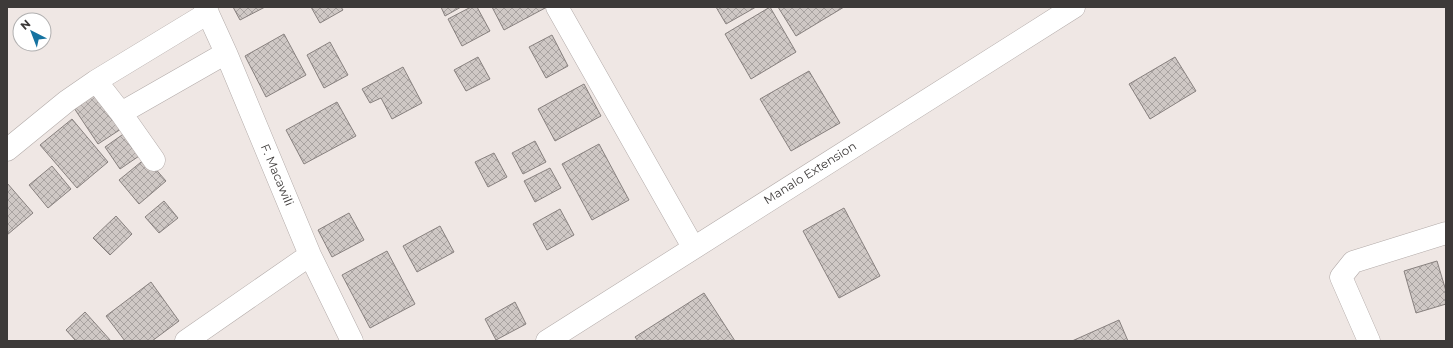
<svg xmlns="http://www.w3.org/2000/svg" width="1453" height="348" font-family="Montserrat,sans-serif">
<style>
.building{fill:url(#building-cross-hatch);stroke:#88817f}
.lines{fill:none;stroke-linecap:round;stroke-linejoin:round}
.minor-casing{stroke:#b3aba9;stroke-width:23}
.minor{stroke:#fff;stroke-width:22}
.labels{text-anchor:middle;stroke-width:3;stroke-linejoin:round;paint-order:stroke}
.street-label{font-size:12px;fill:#3d3a39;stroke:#fff}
</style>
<defs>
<pattern id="building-cross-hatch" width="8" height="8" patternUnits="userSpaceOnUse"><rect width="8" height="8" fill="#cfc8c5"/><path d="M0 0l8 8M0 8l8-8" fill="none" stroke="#a9a3a1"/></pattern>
</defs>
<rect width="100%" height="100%" fill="#efe7e4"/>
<path class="building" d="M 233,7 L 265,7 L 240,20 Z
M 311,7 L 341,7 L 343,10 L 320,23 Z
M 441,7 L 461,7 L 445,16 Z
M 471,7 L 477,7 L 490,31 L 462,46 L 448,19 Z
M 492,7 L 547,7 L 504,30 Z
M 716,7 L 756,7 L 726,24 Z
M 770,7 L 796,52 L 751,79 L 725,34 Z
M 778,7 L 844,7 L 796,36 Z
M 284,34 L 306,75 L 266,97 L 245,56 Z
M 552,35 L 568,66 L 546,78 L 529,47 Z
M 330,42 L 348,75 L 324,88 L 307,55 Z
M 478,57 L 490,79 L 466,91 L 454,70 Z
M 1175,57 L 1196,91 L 1150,119 L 1129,84 Z
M 403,67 L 422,103 L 392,119 L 381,98 L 370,103 L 362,89 Z
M 809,71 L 840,123 L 791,151 L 760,99 Z
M 584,84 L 601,116 L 555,141 L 538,109 Z
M 97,92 L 121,129 L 98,144 L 74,108 Z
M 337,102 L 356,136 L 304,164 L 286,130 Z
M 72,119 L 108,162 L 77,188 L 40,145 Z
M 129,130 L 145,152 L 120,169 L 105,147 Z
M 535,141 L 546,162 L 523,174 L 512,153 Z
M 599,144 L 629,200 L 592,220 L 562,164 Z
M 494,153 L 507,177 L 488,187 L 475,162 Z
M 146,158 L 166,181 L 139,204 L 119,180 Z
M 52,166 L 71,189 L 48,208 L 29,185 Z
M 550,168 L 561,188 L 535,202 L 524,181 Z
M 7,183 L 33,213 L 7,235 Z
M 164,201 L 178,218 L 159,233 L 145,217 Z
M 844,208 L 880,276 L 839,298 L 803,231 Z
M 560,209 L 574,235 L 547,250 L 533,224 Z
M 349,213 L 364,240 L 332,257 L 318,230 Z
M 116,216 L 132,234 L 110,255 L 93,238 Z
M 440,226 L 454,252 L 417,272 L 403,246 Z
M 387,251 L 415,304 L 370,328 L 342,275 Z
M 1437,261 L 1446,291 L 1446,304 L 1416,313 L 1404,271 Z
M 151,282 L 179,321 L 152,341 L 125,341 L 106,316 Z
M 704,293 L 735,341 L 638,341 L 635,337 Z
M 515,302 L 526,324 L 496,340 L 485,319 Z
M 85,312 L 111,341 L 76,341 L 66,330 Z
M 1119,320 L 1128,341 L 1072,341 Z"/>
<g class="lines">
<defs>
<path id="minor" d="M 205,7 L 226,53 L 310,255 L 352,341
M 557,7 L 693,247
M 96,81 L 121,113 L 154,160
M 121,113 L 226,53
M 7,150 L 67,101 L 96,81 L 208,13
M 186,341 L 310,255
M 547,341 L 1074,7
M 1369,341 L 1341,277 L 1353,262 L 1446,233"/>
</defs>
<use href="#minor" class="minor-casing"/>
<use href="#minor" class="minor"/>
</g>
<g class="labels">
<g class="street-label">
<text transform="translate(810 173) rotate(-32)" y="4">Manalo Extension</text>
<text transform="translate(277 175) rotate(67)" y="4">F. Macawili</text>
</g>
</g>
<rect width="1453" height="348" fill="none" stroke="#3d3a39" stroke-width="16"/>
<g transform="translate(32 32) rotate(318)"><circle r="19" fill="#ffffff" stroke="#b1b0b0"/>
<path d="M0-3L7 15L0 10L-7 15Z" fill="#1573a1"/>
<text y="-6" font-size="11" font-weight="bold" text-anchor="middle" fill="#3d3a39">N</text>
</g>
</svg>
